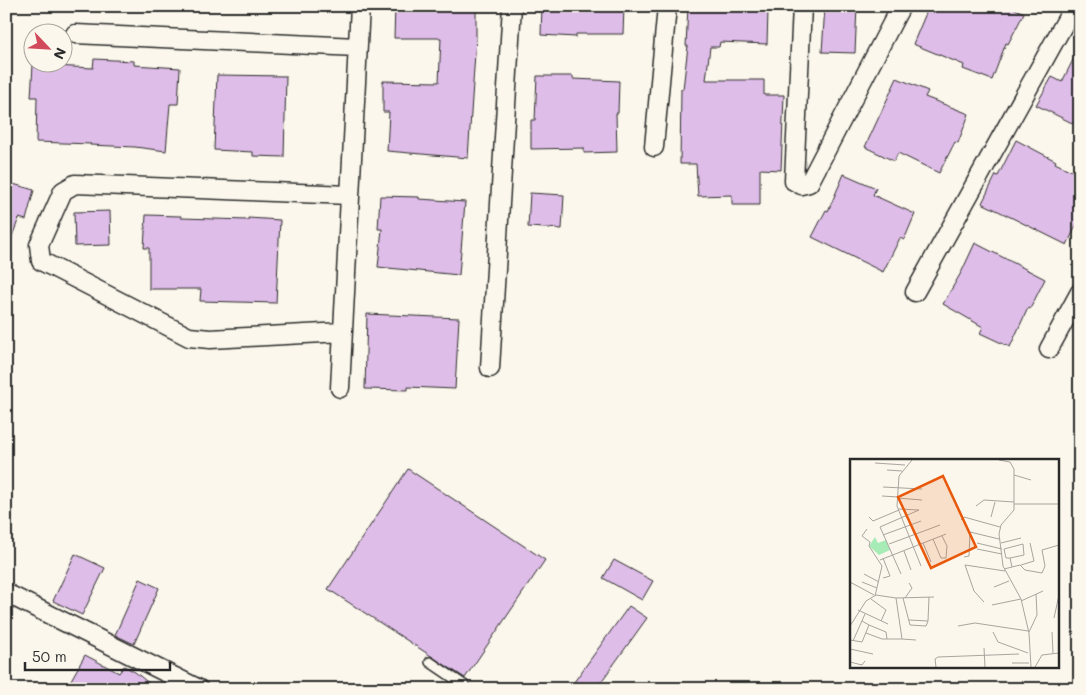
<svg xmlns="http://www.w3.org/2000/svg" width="1086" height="695" font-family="Mali,sans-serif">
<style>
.building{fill:#dfbde9;stroke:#2b2b2b}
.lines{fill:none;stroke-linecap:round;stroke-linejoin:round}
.service-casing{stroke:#2b2b2b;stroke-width:12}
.minor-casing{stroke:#2b2b2b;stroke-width:21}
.service{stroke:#fbf7ec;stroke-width:9}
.minor{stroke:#fbf7ec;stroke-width:18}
.inset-road{fill:none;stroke:#a8a59f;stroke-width:1}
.view{fill:#e8590c;fill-opacity:0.15;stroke:#e8590c;stroke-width:2.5}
.inset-edge{fill:none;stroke:#2b2b2b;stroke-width:2.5}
</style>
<rect width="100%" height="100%" fill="#fbf7ec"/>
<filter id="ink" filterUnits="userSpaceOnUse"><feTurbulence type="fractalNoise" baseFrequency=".02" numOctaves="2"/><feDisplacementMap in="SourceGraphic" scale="10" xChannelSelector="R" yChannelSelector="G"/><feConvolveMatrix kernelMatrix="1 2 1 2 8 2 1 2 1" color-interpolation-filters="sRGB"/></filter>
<g filter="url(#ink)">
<path class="building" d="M 395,6 L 430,6 L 430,9 L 476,9 L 476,38 L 468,158 L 387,151 L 389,112 L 383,112 L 383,81 L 439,82 L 441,38 L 394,38 Z
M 542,6 L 624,7 L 623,34 L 576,34 L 576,37 L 541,35 Z
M 688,6 L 721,6 L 721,9 L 768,11 L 767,44 L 720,42 L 719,47 L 710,47 L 706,80 L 764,80 L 764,95 L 784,95 L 781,170 L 760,169 L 760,205 L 732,205 L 732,195 L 698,196 L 696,164 L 680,164 L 681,89 L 683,89 L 688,46 L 686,46 Z
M 825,6 L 857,6 L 855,53 L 822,52 Z
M 929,6 L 1009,6 L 1024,13 L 1008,44 L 1006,43 L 992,80 L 963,69 L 964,65 L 913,44 Z
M 1080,46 L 1080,127 L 1036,105 L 1052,77 L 1062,82 Z
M 94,59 L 134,61 L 134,65 L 180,68 L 178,104 L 170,104 L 166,151 L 135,147 L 90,145 L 91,144 L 36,142 L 37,97 L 31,97 L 33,65 L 93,68 Z
M 217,75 L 286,76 L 284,157 L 253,156 L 253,152 L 214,150 Z
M 537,76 L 573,76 L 573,79 L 619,81 L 618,113 L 616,113 L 617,152 L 584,153 L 584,148 L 531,149 L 531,120 L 535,120 Z
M 897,78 L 928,91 L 925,97 L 969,114 L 958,143 L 955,142 L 939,173 L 898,153 L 894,161 L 865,147 Z
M 1016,140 L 1056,161 L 1055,163 L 1080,175 L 1080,217 L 1067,245 L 982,203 L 996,175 L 998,176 Z
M 844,174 L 876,188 L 873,195 L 915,214 L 904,240 L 900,238 L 883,272 L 812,237 L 826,210 L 828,211 Z
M 6,182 L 34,190 L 26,220 L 19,218 L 8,247 L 6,247 Z
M 530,193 L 564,195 L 562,229 L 528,227 Z
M 380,196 L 419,197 L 419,199 L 465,202 L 459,275 L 378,267 L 382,229 L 378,229 Z
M 110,211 L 111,245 L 75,246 L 74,212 Z
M 146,215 L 181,216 L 181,218 L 248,220 L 248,218 L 280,220 L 276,303 L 200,301 L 201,289 L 149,289 L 149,248 L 144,248 Z
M 975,243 L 1045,279 L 1030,309 L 1028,308 L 1010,347 L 980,333 L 983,327 L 943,304 L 962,271 Z
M 367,314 L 459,318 L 455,389 L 408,387 L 408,390 L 365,389 Z
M 408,469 L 545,560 L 465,678 L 328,589 Z
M 75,554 L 105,568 L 82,615 L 53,601 Z
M 614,560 L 653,581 L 642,600 L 603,578 Z
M 140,579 L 159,588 L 134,644 L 115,635 Z
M 629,606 L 647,618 L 596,689 L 569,689 Z
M 85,655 L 119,673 L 124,666 L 135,672 L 156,689 L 66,689 Z"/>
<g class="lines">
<defs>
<path id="service" d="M 430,662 L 464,685 L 465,689"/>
<path id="minor" d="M 802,6 L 794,181 L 801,185 L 809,183 L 901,6
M 75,34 L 357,47
M 654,147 L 667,6
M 915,292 L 1074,6
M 343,332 L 210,339 L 189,337 L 41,261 L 39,245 L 63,191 L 75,184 L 349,195
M 1049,349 L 1080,292
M 490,368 L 512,6
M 340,388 L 360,6
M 6,593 L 199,689"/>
</defs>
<use href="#service" class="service-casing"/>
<use href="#minor" class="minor-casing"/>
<use href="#service" class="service"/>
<use href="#minor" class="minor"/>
</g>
</g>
<g transform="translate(850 459)">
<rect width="209" height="209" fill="#fbf7ec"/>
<path d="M 25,78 L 28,84 L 36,81 L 40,91 L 29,96 L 19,87 Z" fill="#a7ebb6"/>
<path class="inset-road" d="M 62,1 L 49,17 L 47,47 L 71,107M 149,1 L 160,3 L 164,10 L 164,51 L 151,66 L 149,75 L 153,107 L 171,140 L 179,174 L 181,208M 25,4 L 55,6M 37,11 L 52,12M 164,16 L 181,21M 33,28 L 72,30M 32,37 L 48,38M 47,39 L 72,41M 164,45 L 209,45M 126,47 L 134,41 L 164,43M 48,50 L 69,51 L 30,68 L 51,115M 19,58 L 23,62 L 49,51M 141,58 L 145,43M 111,61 L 114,58 L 150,68M 17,70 L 12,77 L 20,83 L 19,87 L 32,107 L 25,137M 33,76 L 71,62M 83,80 L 91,99 L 96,99 L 97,87 L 92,77M 73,84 L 81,103M 127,84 L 152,90M 151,84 L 171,79M 39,85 L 90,66M 127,90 L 152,95M 54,92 L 61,111M 114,98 L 119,97 L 120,73 L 149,80M 160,99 L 156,99 L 154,90 L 173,85 L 174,96 L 160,99 L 162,108M 30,101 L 96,75M 171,106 L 184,102 L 180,84M 154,110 L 170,106 L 175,111 L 192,114 L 195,107 L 192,91 L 209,86M 14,115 L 29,123M 33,119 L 40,117 L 33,99M 0,123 L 24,136M 12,123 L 27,129M 144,128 L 159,122M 46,139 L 84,138M 53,139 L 60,166 L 76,167 L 78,162M 55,139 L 62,129 L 59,124M 21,140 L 36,151 L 31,162M 171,142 L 193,132M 134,143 L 124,132 L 115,106 L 155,112M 142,146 L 171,140M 8,151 L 38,165M 204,159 L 209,136M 59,161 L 78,162 L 79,138M 19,166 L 36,173 L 37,180M 0,167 L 16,142 L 26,136 L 46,139 L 52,180 L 66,181M 108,167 L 125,164 L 178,172M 143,173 L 148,183 L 178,194M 179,173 L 187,156 L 186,135M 202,173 L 203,194M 16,174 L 32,180 L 52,180M 0,181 L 12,183 L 19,166 L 12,162M 3,182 L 15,155M 134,189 L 135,208M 0,190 L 23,195M 0,203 L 12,206 L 15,202M 162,204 L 179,204M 86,208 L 85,200 L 88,198 L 169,195M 185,208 L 192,196 L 209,194"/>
<path class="view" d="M 93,17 L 126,88 L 81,109 L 48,38 Z"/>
<rect width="209" height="209" class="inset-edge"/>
</g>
<rect width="1086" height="695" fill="none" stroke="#fbf7ec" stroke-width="25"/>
<rect x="12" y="12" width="1061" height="670" fill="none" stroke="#2b2b2b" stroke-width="2" filter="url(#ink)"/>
<g transform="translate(48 48) rotate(115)"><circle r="24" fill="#fbf7ec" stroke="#a8a59f"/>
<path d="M0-4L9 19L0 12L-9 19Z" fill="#d1495b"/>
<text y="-8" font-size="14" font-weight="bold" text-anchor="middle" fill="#2b2b2b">N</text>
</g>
<path d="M25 662v8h145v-8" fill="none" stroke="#2b2b2b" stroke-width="2.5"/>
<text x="32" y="662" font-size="15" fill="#2b2b2b" stroke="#fbf7ec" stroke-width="4" paint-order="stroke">50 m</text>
</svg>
